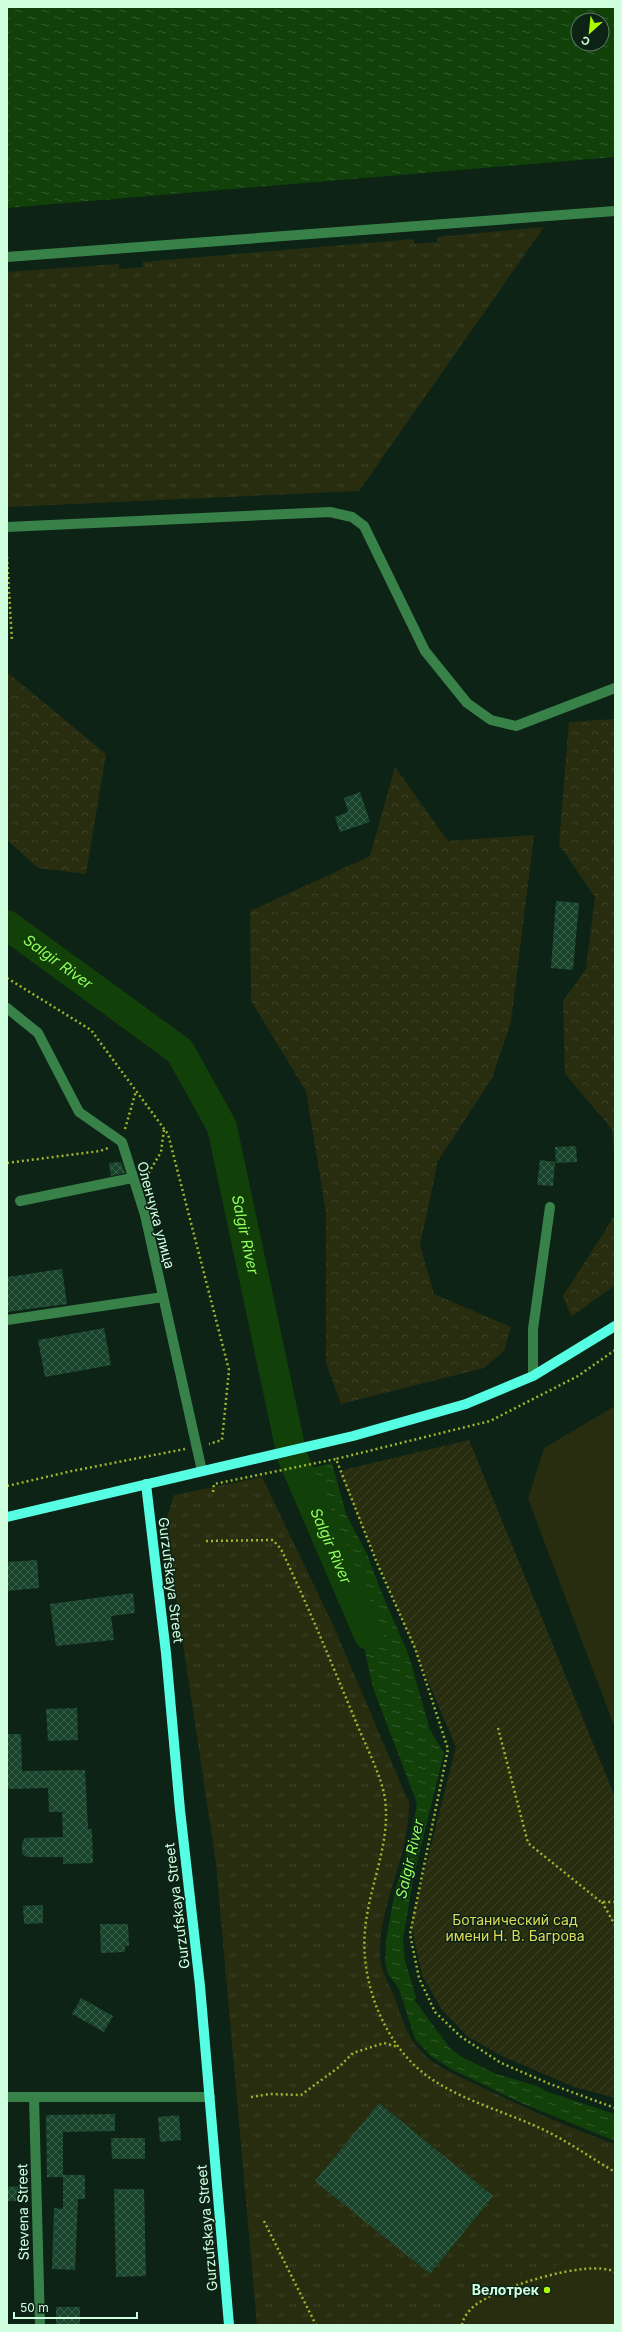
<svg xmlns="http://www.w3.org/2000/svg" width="622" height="2332" font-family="Inter,sans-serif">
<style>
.grass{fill:url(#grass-tufts)}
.forest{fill:url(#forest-crowns)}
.garden{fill:url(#garden-furrows)}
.pitch{fill:#282d10}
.water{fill:url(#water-ripples);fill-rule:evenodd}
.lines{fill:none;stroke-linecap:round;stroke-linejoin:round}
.river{stroke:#114009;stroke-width:30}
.building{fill:url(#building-cross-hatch)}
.path{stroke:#a1b52d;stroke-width:2.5;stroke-dasharray:2 3;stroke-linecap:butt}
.minor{stroke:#38824a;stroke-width:10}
.major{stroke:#56ffe4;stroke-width:10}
.poi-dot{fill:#acfa00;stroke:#0d2316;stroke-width:1.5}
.labels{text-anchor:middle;stroke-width:3;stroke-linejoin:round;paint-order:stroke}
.street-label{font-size:14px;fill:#cfffdf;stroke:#0d2316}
.park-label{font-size:14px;fill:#e1db59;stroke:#0d2316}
.poi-label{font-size:14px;font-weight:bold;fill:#cfffdf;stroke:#0d2316;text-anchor:end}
.water-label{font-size:15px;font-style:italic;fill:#92ff5d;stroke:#0d2316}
</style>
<defs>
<pattern id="grass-tufts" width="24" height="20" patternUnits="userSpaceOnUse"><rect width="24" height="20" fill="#282d10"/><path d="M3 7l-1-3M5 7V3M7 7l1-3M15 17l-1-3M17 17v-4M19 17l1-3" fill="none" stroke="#3c4227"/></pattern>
<pattern id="forest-crowns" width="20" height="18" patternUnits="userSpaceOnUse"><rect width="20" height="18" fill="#282d10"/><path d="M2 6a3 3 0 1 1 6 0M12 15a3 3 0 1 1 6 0" fill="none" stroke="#3c4227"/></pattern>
<pattern id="garden-furrows" width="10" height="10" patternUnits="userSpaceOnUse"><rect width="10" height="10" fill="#282d10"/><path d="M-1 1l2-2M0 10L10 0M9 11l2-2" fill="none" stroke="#3c4227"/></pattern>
<pattern id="water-ripples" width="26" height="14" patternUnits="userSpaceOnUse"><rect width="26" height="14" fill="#114009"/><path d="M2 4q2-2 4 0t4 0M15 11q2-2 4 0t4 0" fill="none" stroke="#335d2c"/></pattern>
<pattern id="building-cross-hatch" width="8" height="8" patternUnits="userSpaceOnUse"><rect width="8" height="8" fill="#19442b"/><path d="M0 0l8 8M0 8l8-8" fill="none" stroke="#396049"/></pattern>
</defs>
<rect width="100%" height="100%" fill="#0d2316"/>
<path class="grass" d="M 544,227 L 359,491 L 7,507 L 7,272 L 119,264 L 119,269 L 143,267 L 143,262 L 413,239 L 414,244 L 437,242 L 437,237 Z
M 262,1477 L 333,1625 L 409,1803 C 410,1855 379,1903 380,1954 C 380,1970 388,1982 394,1996 C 401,2014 405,2033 418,2048 C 434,2067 460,2077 482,2087 C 525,2108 569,2128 615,2144 L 615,2325 L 257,2325 L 216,1863 L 165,1524 L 174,1495 Z"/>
<path class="forest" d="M 7,672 L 106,754 L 86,874 L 38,868 L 7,840 Z
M 615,719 L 615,1163 L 612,1129 L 565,1074 L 563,1001 L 586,969 L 595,897 L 559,845 L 569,722 Z
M 395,767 L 448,841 L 534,835 L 511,1022 L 492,1078 L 438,1161 L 420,1245 L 434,1294 L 511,1327 L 504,1351 L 484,1368 L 341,1404 L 326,1363 L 326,1212 L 306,1091 L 251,1001 L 250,911 L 370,856 Z
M 615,1215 L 615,1285 L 571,1317 L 563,1296 Z"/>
<path class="garden" d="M 469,1440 L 615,1797 L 615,2098 L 574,2087 L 502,2056 L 468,2037 L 442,2010 L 422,1975 L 411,1924 L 456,1747 L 339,1471 Z"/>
<path class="pitch" d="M 615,1406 L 615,1728 L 528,1499 L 544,1448 Z
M 602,2257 L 615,2261 L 615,2325 L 450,2325 C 451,2316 456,2307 462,2300 C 481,2281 574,2260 602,2257 Z"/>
<path class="water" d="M 7,7 L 615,7 L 615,157 L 7,208 ZM 578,20 L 602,20 L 602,44 L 578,44 Z
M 332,1463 L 346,1514 L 367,1554 L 380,1589 L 409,1656 L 430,1730 L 444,1753 L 413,1879 L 403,1940 L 405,1961 L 416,1997 L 415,2001 L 450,2048 L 460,2056 L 496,2074 L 537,2086 L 548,2092 L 615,2114 L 615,2141 L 519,2102 L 451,2069 L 431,2056 L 415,2039 L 399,1989 L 388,1974 L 385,1963 L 386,1940 L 395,1891 L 410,1843 L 417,1803 L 373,1688 L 342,1545 L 309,1492 L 283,1475 Z"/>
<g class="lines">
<path class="river" id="s1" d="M 7,925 L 180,1051 L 222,1127 L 292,1456 L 369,1635"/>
</g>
<path class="building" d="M 360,792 L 370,822 L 340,832 L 335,817 L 348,812 L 344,798 Z
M 556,901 L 579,903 L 573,970 L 551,968 Z
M 576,1146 L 577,1162 L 556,1163 L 555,1147 Z
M 540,1160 L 555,1162 L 553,1186 L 537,1185 Z
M 121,1162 L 125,1173 L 111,1176 L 109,1163 Z
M 62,1269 L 67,1304 L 7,1312 L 7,1277 Z
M 104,1328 L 111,1365 L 45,1377 L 38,1340 Z
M 37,1560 L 39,1588 L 7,1591 L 7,1562 Z
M 133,1593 L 135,1613 L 111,1616 L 114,1640 L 56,1646 L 50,1604 Z
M 77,1708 L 78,1740 L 48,1741 L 46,1709 Z
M 7,1734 L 21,1734 L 22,1771 L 85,1770 L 88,1829 L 92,1829 L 93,1863 L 63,1864 L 63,1857 L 27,1857 L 22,1854 L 22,1843 L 25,1838 L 63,1837 L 62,1812 L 49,1812 L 48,1788 L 7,1789 Z
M 43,1905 L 43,1923 L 24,1924 L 23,1906 Z
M 100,1924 L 128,1924 L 129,1946 L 125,1946 L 125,1952 L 101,1953 Z
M 81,1998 L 113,2016 L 104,2032 L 72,2014 Z
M 379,2103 L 493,2196 L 430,2274 L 315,2181 Z
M 115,2114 L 115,2131 L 63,2132 L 63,2175 L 85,2175 L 85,2199 L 78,2199 L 75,2270 L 52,2269 L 54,2208 L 63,2209 L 63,2177 L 47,2177 L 46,2115 Z
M 179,2115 L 181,2140 L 160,2142 L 158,2117 Z
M 111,2138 L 145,2138 L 145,2159 L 112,2159 Z
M 21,2186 L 21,2201 L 7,2201 L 7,2187 Z
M 114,2189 L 144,2189 L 146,2276 L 116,2277 Z
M 56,2307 L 80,2307 L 80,2325 L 56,2325 Z"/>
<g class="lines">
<path class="path" d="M 7,557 L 12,641
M 7,978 L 91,1030 L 168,1134 L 229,1370 L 222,1440 L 209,1444
M 125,1129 L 136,1091
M 7,1163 L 100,1151 L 108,1148
M 144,1175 L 148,1174 L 161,1152 L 164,1129
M 615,1350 L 578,1376 L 490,1421 L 336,1459 L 377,1563 L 415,1648 L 448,1749 L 410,1934 L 419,1978 L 435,2012 L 460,2036 L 501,2063 L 550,2084 L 615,2108
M 7,1486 L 72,1471 L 185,1449
M 213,1492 L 214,1484 L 336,1459
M 206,1541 L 273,1540 L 281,1549 C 308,1606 332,1664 356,1722 C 365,1744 382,1777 385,1799 C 391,1844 369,1885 365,1930 C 360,1983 385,2047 430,2078 C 465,2102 507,2112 544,2130 C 569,2142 591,2158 615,2172
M 498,1728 L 528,1843 L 601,1902 L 615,1902
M 602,1902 L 615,1925
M 251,2097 L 270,2094 L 301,2095 L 339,2067 L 353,2053 L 384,2043 L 398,2047
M 264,2221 L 316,2325
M 462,2325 C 463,2318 468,2312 473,2307 C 494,2288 590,2258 615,2272"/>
<path class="minor" d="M 7,257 L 615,211
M 7,527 L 330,512 L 352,517 L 364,526 L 425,651 L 467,703 L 491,720 L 516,726 L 615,688
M 7,1008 L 38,1033 L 79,1112 L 122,1142 L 145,1215 L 202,1471
M 20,1201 L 132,1178
M 7,1320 L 163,1297
M 533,1376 L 533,1329 L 550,1207
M 7,2097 L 210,2097
M 34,2098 L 40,2325"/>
<path class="major" d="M 146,1484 L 166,1653 L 180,1810 L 200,1986 L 229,2325
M 7,1517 L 353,1436 L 466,1404 L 533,1376 L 615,1326"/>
</g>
<circle class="poi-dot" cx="547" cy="2290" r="4"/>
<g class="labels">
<g class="street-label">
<text transform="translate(156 1215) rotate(75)" y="5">Оленчука улица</text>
<text transform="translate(171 1580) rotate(83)" y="5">Gurzufskaya Street</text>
<text transform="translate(177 1906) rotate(-97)" y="5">Gurzufskaya Street</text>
<text transform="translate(23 2212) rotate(-91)" y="5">Stevena Street</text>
<text transform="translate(207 2228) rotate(-95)" y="5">Gurzufskaya Street</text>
</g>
<g class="park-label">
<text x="515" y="1925">Ботанический сад<tspan x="515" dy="16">имени Н. В. Багрова</tspan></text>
</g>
<g class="poi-label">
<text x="539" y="2295">Велотрек</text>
</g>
<g class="water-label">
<text dy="5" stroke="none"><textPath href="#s1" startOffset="63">Salgir River</textPath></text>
<text dy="5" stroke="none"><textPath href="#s1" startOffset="411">Salgir River</textPath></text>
<text dy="5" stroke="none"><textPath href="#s1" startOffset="735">Salgir River</textPath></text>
<text transform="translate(410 1859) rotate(-77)" y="5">Salgir River</text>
</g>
</g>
<rect width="622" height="2332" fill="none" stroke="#cfffdf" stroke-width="16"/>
<g transform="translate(590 32) rotate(207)"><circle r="19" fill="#0d2316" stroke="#5b7b66"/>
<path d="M0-3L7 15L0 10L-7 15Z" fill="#acfa00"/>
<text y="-6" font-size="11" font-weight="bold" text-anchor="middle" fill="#cfffdf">С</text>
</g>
<path d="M14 2312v6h123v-6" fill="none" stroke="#cfffdf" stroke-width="2"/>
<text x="20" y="2312" font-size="12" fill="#cfffdf" stroke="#0d2316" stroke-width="3" paint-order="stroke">50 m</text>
</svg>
